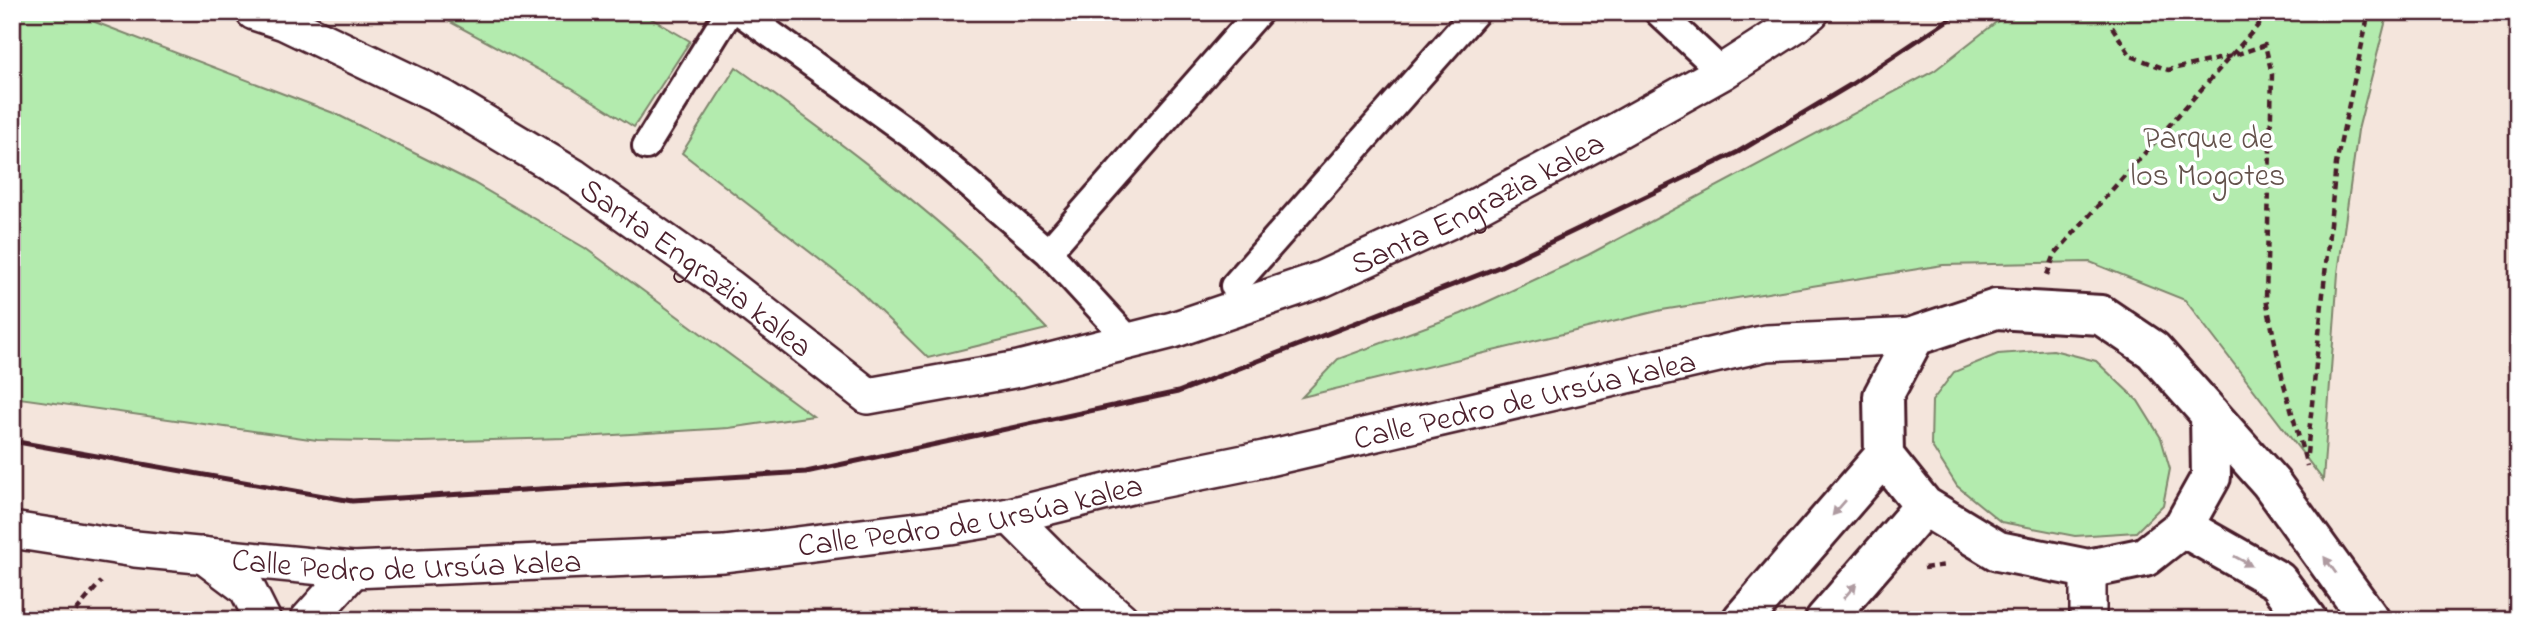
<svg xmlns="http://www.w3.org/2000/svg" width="2530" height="632" font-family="'Indie Flower',sans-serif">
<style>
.green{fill:#b3ebae;stroke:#7e856c;stroke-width:2}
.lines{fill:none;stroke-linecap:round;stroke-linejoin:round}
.pedestrian-casing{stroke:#4a1f2b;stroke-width:32}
.minor-casing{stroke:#4a1f2b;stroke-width:40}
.tertiary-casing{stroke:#4a1f2b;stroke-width:44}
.path{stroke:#4a1f2b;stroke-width:4.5;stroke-dasharray:7 5;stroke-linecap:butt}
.pedestrian{stroke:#fff;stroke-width:26}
.minor{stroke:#fff;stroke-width:35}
.tertiary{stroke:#fff;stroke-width:38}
.rail{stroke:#4a1f2b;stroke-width:5}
.oneway{fill:#ae9aa0}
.labels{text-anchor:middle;stroke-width:7;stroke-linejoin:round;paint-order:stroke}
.park-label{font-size:32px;fill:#64524c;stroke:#fff}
.street-label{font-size:32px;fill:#4a1f2b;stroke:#fff}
</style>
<rect width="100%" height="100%" fill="#f4e5dc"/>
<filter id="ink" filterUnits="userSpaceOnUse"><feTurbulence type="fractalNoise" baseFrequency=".0143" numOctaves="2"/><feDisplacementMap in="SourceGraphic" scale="14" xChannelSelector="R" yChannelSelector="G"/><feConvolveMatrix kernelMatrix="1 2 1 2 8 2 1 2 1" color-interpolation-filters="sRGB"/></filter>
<g filter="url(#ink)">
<path class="green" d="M 12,12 L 68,12 L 95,22 L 336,114 L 472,182 L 585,248 L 813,416 L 729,428 L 565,438 L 422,442 L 317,440 L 12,397 Z
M 432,12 L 640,12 L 690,41 L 634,127 L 572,88 Z
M 2009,12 L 2388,12 L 2358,130 L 2338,273 L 2323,480 L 2185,300 L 2090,262 L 1943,265 L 1662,310 L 1302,397 L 1338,359 L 1461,314 L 1588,255 L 1934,71 Z
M 736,67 C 823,130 910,193 988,267 C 1008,287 1027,309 1047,329 L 928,358 L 855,287 L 682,153 Z
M 2053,350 L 2096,361 L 2138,401 L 2161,438 L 2170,469 L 2163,505 L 2136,532 L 2075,536 L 2001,522 L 1957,486 L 1931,445 L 1932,401 L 1954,372 L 1998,354 Z"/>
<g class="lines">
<defs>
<path id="pedestrian" d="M 740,12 L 914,137 L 1048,252 L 1130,341
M 1658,12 L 1722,72
M 646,146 L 729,12
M 1048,252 L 1259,12
M 1234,286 L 1476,12"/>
<g id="minor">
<path id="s1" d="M 254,12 L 284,22 L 443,98 L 574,177 L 729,287 L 868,396 L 1019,369 L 1173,330 L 1322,279 L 1453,219 L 1597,142 L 1722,72 L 1795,25 L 1811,12"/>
<path d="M 1010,516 L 1062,568 L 1121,620"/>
<path id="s2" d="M 12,530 L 135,549 L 353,570 L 724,554 L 950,526 L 1010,516 L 1131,486 L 1264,459 L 1766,343 L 1915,336"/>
<path d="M 203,555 L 247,588 L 263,620"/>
<path d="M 308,620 L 353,570"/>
<path d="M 2088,620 L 2088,569"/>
</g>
<path id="tertiary" d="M 2210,414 L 2211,477 L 2183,527 L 2145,557 L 2088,569 L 1998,551 L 1924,506 L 1884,456 L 1883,396 L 1915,336 L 1996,309 L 2101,315 L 2153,350 L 2271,483 L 2370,620
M 2183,527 L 2278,581 L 2307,620
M 1742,620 L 1884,456
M 1825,620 L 1924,506"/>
</defs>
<use href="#pedestrian" class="pedestrian-casing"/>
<use href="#minor" class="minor-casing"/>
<use href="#tertiary" class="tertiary-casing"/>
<path class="path" d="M 2112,27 L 2131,56 L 2168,70 L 2232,56 L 2265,45 L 2272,74 L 2266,299 L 2283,381 L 2307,466
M 2047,275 L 2055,254 L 2270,12
M 2307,454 L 2336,164 L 2369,12
M 1924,568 L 1946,565
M 68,620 L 101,582"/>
<use href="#pedestrian" class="pedestrian"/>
<use href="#minor" class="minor"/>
<use href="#tertiary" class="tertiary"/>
<path class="rail" d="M 12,441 L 352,501 L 806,472 L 1178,392 L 1499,267 L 1738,152 L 1852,84 L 1960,12"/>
</g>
<defs><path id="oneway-solid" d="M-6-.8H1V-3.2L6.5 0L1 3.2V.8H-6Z" transform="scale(1.75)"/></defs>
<g class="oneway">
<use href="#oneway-solid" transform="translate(1839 508) rotate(131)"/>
<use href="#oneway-solid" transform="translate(2243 561) rotate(29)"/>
<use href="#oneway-solid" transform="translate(2330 565) rotate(-126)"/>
<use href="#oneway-solid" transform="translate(1850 591) rotate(-49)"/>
</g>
</g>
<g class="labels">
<g class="park-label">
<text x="2208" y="148">Parque de<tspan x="2208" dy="37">los Mogotes</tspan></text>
</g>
<g class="street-label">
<text dy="11" stroke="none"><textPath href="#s1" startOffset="1370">Santa Engrazia kalea</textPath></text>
<text dy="11" stroke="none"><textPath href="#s1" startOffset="513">Santa Engrazia kalea</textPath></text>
<text dy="11" stroke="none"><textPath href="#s2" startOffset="1531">Calle Pedro de Ursúa kalea</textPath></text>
<text dy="11" stroke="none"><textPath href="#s2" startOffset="964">Calle Pedro de Ursúa kalea</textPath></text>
<text dy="11" stroke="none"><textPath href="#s2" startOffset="397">Calle Pedro de Ursúa kalea</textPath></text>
</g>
</g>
<rect width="2530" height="632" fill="none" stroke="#fff" stroke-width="42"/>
<rect x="21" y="21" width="2488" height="590" fill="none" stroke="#4a1f2b" stroke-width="2.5" filter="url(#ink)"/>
</svg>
